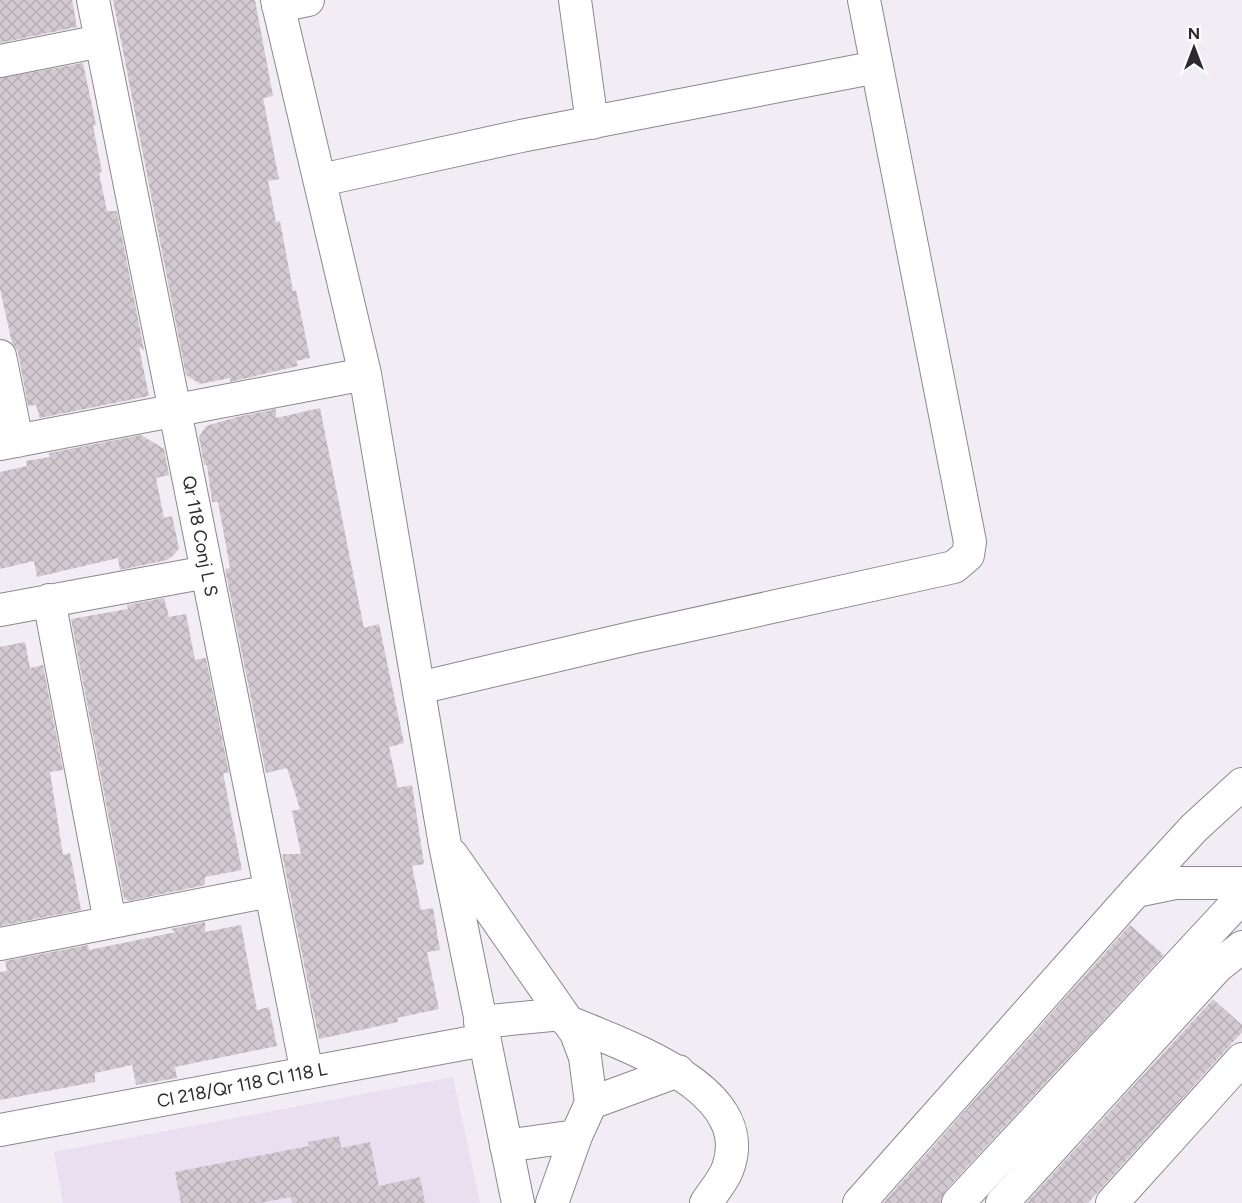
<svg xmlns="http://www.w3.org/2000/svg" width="1242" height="1203" font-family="Figtree,sans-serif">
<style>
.built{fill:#e9dff0}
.building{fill:url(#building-cross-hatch)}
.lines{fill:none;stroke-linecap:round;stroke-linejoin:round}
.minor-casing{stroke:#8c8790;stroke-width:34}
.minor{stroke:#fff;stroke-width:32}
.labels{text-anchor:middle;stroke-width:5;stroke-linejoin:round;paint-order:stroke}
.street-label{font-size:18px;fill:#2c2a2e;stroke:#fff}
</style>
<defs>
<pattern id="building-cross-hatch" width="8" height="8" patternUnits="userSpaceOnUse" patternTransform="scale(1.5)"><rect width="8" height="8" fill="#d3cad1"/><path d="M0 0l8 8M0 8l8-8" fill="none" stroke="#b5aeb4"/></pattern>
</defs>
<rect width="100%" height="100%" fill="#f2ecf5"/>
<path class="built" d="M 453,1077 L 480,1203 L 63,1203 L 54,1152 Z"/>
<path class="building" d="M 0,0 L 72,0 L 77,27 L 0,43 Z
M 113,0 L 255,0 L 273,96 L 263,98 L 279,179 L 268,181 L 276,222 L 280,221 L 293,291 L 296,290 L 310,358 L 296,361 L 298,366 L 230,382 L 230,378 L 200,384 L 186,375 Z
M 83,63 L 96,125 L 93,126 L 102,172 L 99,173 L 107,211 L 117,211 L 144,350 L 139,347 L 149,396 L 40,418 L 36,405 L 28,406 L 18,352 L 12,343 L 0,289 L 0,78 Z
M 320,408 L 364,628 L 379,624 L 404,743 L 389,747 L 398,788 L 412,785 L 424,864 L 412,866 L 421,910 L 433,908 L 440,950 L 427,952 L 439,1009 L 397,1018 L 398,1022 L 319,1039 L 282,854 L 301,854 L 292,811 L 300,809 L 287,768 L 266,773 L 225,569 L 230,568 L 218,502 L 212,502 L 207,465 L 204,465 L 199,437 L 206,426 L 237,417 L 276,409 L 276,418 Z
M 141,435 L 164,449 L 169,475 L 156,478 L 164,518 L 172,516 L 179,548 L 174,555 L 167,560 L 120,570 L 118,558 L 37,577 L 34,561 L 0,569 L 0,472 L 27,466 L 26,461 L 50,457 L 49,453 Z
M 164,598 L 169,617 L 186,614 L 195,660 L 206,658 L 229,773 L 223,773 L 242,870 L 205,877 L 205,885 L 128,901 L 124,898 L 71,619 L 128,609 L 127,605 Z
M 25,642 L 30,668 L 43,665 L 63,770 L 50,772 L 63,855 L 70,853 L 81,910 L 0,926 L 0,647 Z
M 205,922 L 205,932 L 241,925 L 257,1010 L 269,1007 L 277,1046 L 175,1067 L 177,1078 L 136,1085 L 132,1065 L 95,1073 L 95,1082 L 0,1100 L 0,972 L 7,971 L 5,961 L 88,945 L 89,950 L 176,932 L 171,929 Z
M 1130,925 L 1164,955 L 945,1191 L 941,1203 L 883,1203 Z
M 1213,999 L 1242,1025 L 1242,1032 L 1088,1203 L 1026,1203 Z
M 339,1136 L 341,1148 L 370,1142 L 379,1186 L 420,1177 L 425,1203 L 292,1203 L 291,1197 L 260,1203 L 181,1203 L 175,1172 L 309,1146 L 308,1142 Z"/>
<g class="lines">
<defs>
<path id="minor" d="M 93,0 L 307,1073
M 277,0 L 365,374 L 445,845 L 518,1203
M 575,0 L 592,123
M 278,6 L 308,0
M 0,61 L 101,41
M 321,180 L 521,136 L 877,67
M 0,356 L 17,441
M 0,444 L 365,374
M 49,600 L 110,922
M 0,610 L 207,572
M 419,688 L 631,638 L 954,567 L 968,555 L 970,542 L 864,0
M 452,855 L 576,1033 L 585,1057 L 591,1103 L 576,1136 L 506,1146
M 1136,891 L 1175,883 L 1242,883
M 0,944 L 270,891
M 567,1021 C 621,1045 757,1087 728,1168 C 724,1180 713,1192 706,1203
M 480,1022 L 562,1014
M 591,1103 L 678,1071
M 0,1130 L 484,1040
M 552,1203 L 576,1136
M 859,1203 L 1136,891 L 1194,828 L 1242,784
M 958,1203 L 1242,897
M 1002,1203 L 1217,967 L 1242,947
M 1112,1203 L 1242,1059"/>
</defs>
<use href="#minor" class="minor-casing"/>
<use href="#minor" class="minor"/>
</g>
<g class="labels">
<g class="street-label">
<text transform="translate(200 536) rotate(79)" y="6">Qr 118 Conj L S</text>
<text transform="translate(242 1085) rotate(-11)" y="6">Cl 218/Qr 118 Cl 118 L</text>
</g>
</g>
<g transform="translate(1194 48)" stroke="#ffffff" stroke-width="4.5" paint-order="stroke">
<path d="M0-4.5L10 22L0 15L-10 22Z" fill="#2c2a2e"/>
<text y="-9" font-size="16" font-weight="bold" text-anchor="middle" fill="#2c2a2e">N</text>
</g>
</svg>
